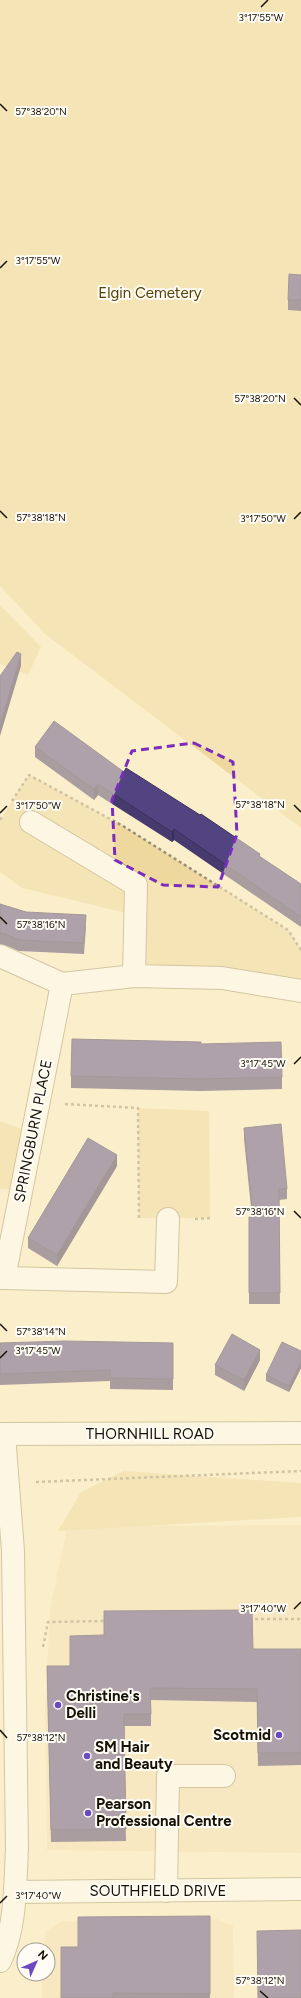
<svg xmlns="http://www.w3.org/2000/svg" width="301" height="1998" font-family="Figtree,sans-serif">
<style>
.built{fill:#f1e0b6}
.green{fill:#eed89e}
.lines{fill:none;stroke-linecap:round;stroke-linejoin:round}
.minor-casing{stroke:#a09473;stroke-width:24}
.path{stroke:#9a9077;stroke-width:2.5;stroke-dasharray:3 3;stroke-linecap:butt}
.minor{stroke:#fff;stroke-width:22}
.wall{fill:#473a6e}
.shaded-wall{fill:#39305a}
.building{fill:#524480;stroke:#39305a}
.marked{fill:none;stroke:#7b2cbf;stroke-width:3;stroke-dasharray:8 5;stroke-linejoin:round}
.ticks{fill:none;stroke:#161105;stroke-width:1.5}
.poi-dot{fill:#6c48c1;stroke:#fefcf5;stroke-width:1.5}
.labels{text-anchor:middle;stroke-width:4;stroke-linejoin:round;paint-order:stroke}
.park-label{font-size:15px;fill:#544104;stroke:#fefcf5}
.street-label{font-size:15px;fill:#161105;stroke:#fefcf5}
.poi-label{font-size:15px;font-weight:bold;fill:#161105;stroke:#fefcf5;text-anchor:start}
.ticks-label{font-size:10px;text-anchor:middle;fill:#161105;stroke:#fefcf5;stroke-width:4;stroke-linejoin:round;paint-order:stroke}
</style>
<rect width="100%" height="100%" fill="#fbeecb"/>
<path class="built" d="M 301,1525 L 301,1853 L 47,1850 L 45,1712 L 50,1609 L 67,1528 L 95,1526 Z
M 217,1919 L 233,1926 L 234,1998 L 42,1998 L 42,1974 L 48,1974 L 48,1950 L 43,1950 L 45,1932 L 62,1921 Z"/>
<path class="green" d="M 0,0 L 301,0 L 301,828 L 45,634 L 0,586 Z
M 0,605 L 41,647 L 28,675 L 0,664 Z
M 29,775 L 123,826 L 288,930 L 301,950 L 301,991 L 134,975 L 135,915 L 22,888 L 0,872 L 0,820 Z
M 138,1108 L 209,1111 L 210,1218 L 139,1218 Z
M 0,1121 L 33,1133 L 21,1190 L 0,1189 Z
M 123,1471 L 301,1483 L 301,1517 L 58,1531 L 81,1492 Z"/>
<g class="lines">
<defs>
<path id="minor" d="M 31,822 L 136,885 L 134,976
M 0,956 L 62,984 L 134,976 L 222,978 L 301,991
M 0,1278 L 4,1278 L 62,984
M 4,1278 L 166,1282 L 168,1219
M 0,1434 L 301,1433
M 166,1891 L 168,1776 L 224,1776
M 15,1892 L 301,1889
M 0,1961 C 16,1929 15,1884 17,1849 L 13,1551 L 4,1434"/>
</defs>
<use href="#minor" class="minor-casing"/>
<path class="path" d="M 12,801 L 29,775 L 123,826 L 288,930 L 301,950
M 0,820 L 3,815
M 65,1104 L 138,1108 L 139,1218
M 195,1219 L 210,1218
M 36,1482 L 301,1471
M 249,1619 L 301,1619
M 43,1647 L 48,1622 L 106,1621"/>
<use href="#minor" class="minor"/>
</g>
<path class="wall" d="M 301,275 L 301,311 L 288,310 L 288,300 Z
M 35,747 L 124,772 L 260,857 L 301,884 L 301,927 L 174,840 L 172,842 L 98,795 L 94,800 L 35,757 Z
M 0,904 L 26,912 L 86,926 L 84,954 L 19,951 L 5,945 L 0,944 Z
M 201,1044 L 282,1077 L 282,1089 L 200,1091 L 71,1088 L 71,1076 Z
M 244,1128 L 287,1189 L 287,1199 L 279,1200 L 280,1304 L 249,1304 L 249,1217 L 252,1217 L 244,1139 Z
M 117,1166 L 57,1266 L 28,1248 L 28,1238 Z
M 0,1343 L 173,1343 L 173,1390 L 110,1389 L 110,1381 L 0,1385 Z
M 301,1351 L 301,1368 L 289,1392 L 266,1381 L 266,1375 Z
M 260,1360 L 244,1391 L 215,1375 L 215,1365 Z
M 104,1635 L 253,1649 L 301,1649 L 301,1765 L 258,1766 L 257,1702 L 151,1700 L 151,1726 L 124,1726 L 126,1841 L 51,1842 L 47,1666 L 70,1666 Z
M 210,1916 L 210,1998 L 61,1998 L 78,1947 Z"/>
<path class="shaded-wall" d="M 21,654 L 21,666 L 0,736 L 0,724 Z
M 98,784 L 98,795 L 94,800 L 94,789 Z
M 174,829 L 174,840 L 172,842 L 172,832 Z
M 117,1155 L 117,1166 L 57,1266 L 57,1255 Z
M 260,1350 L 260,1360 L 244,1391 L 244,1380 Z
M 301,1362 L 301,1368 L 289,1392 L 289,1386 Z"/>
<path class="building" d="M 289,274 L 301,275 L 301,300 L 288,300 Z
M 17,652 L 21,654 L 0,724 L 0,676 Z
M 54,721 L 124,772 L 126,768 L 200,815 L 201,814 L 260,854 L 259,856 L 301,884 L 301,917 L 174,829 L 172,832 L 98,784 L 94,789 L 35,747 Z
M 0,904 L 26,912 L 86,915 L 84,943 L 19,940 L 5,934 L 0,933 Z
M 72,1039 L 201,1042 L 201,1044 L 281,1042 L 282,1077 L 200,1079 L 71,1076 Z
M 281,1124 L 287,1189 L 279,1189 L 280,1293 L 249,1293 L 249,1217 L 253,1217 L 244,1128 Z
M 88,1138 L 117,1155 L 57,1255 L 28,1238 Z
M 232,1334 L 260,1350 L 244,1380 L 215,1365 Z
M 65,1341 L 173,1343 L 173,1379 L 110,1378 L 110,1370 L 0,1374 L 0,1343 Z
M 282,1342 L 301,1351 L 301,1362 L 289,1386 L 266,1375 Z
M 252,1610 L 253,1649 L 301,1649 L 301,1753 L 258,1753 L 257,1689 L 150,1688 L 151,1714 L 124,1714 L 126,1829 L 51,1830 L 47,1666 L 70,1666 L 70,1636 L 104,1635 L 104,1611 Z
M 210,1916 L 210,1994 L 113,1993 L 113,1998 L 61,1998 L 61,1947 L 78,1947 L 78,1917 Z
M 301,1930 L 301,1998 L 258,1998 L 257,1931 Z"/>
<path d="M0 0H301V1998H0ZM 194,743 L 233,762 L 237,834 L 218,887 L 163,885 L 115,860 L 112,800 L 132,751 Z" fill="#fbeecb" fill-opacity=".55" fill-rule="evenodd"/>
<path class="marked" d="M 194,743 L 233,762 L 237,834 L 218,887 L 163,885 L 115,860 L 112,800 L 132,751 Z"/>
<path class="ticks" d="M 261,7 L 268,0M 0,104 L 7,111M 0,268 L 7,261M 294,398 L 301,405M 0,511 L 7,518M 294,519 L 301,512M 294,805 L 301,812M 0,813 L 7,806M 0,917 L 7,924M 294,1064 L 301,1057M 294,1211 L 301,1218M 0,1324 L 7,1331M 0,1358 L 7,1351M 294,1609 L 301,1602M 0,1730 L 7,1738M 0,1903 L 7,1896M 260,1991 L 268,1998"/>
<g class="poi-dot">
<circle cx="58" cy="1705" r="4"/>
<circle cx="279" cy="1735" r="4"/>
<circle cx="87" cy="1756" r="4"/>
<circle cx="88" cy="1813" r="4"/>
</g>
<g class="labels">
<g class="park-label">
<text x="150" y="298">Elgin Cemetery</text>
</g>
<g class="street-label">
<text transform="translate(33 1131) rotate(-79)" y="5">SPRINGBURN PLACE</text>
<text x="150" y="1439">THORNHILL ROAD</text>
<text x="158" y="1896">SOUTHFIELD DRIVE</text>
</g>
<g class="poi-label">
<text x="66" y="1701">Christine's<tspan x="66" dy="17">Delli</tspan></text>
<text x="271" y="1740" text-anchor="end">Scotmid</text>
<text x="95" y="1752">SM Hair<tspan x="95" dy="17">and Beauty</tspan></text>
<text x="96" y="1809">Pearson<tspan x="96" dy="17">Professional Centre</tspan></text>
</g>
</g>
<g class="ticks-label">
<text x="261" y="21">3°17'55"W</text>
<text x="41" y="115">57°38'20"N</text>
<text x="38" y="264">3°17'55"W</text>
<text x="260" y="402">57°38'20"N</text>
<text x="41" y="521">57°38'18"N</text>
<text x="263" y="522">3°17'50"W</text>
<text x="260" y="808">57°38'18"N</text>
<text x="38" y="809">3°17'50"W</text>
<text x="41" y="928">57°38'16"N</text>
<text x="263" y="1067">3°17'45"W</text>
<text x="260" y="1215">57°38'16"N</text>
<text x="41" y="1335">57°38'14"N</text>
<text x="38" y="1354">3°17'45"W</text>
<text x="263" y="1612">3°17'40"W</text>
<text x="41" y="1741">57°38'12"N</text>
<text x="38" y="1899">3°17'40"W</text>
<text x="260" y="1984">57°38'12"N</text>
</g>
<g transform="translate(36 1962) rotate(45)"><circle r="19" fill="#fefcf5" stroke="#a19e95"/>
<path d="M0-3L7 15L0 10L-7 15Z" fill="#6c48c1"/>
<text y="-6" font-size="11" font-weight="bold" text-anchor="middle" fill="#161105">N</text>
</g>
</svg>
